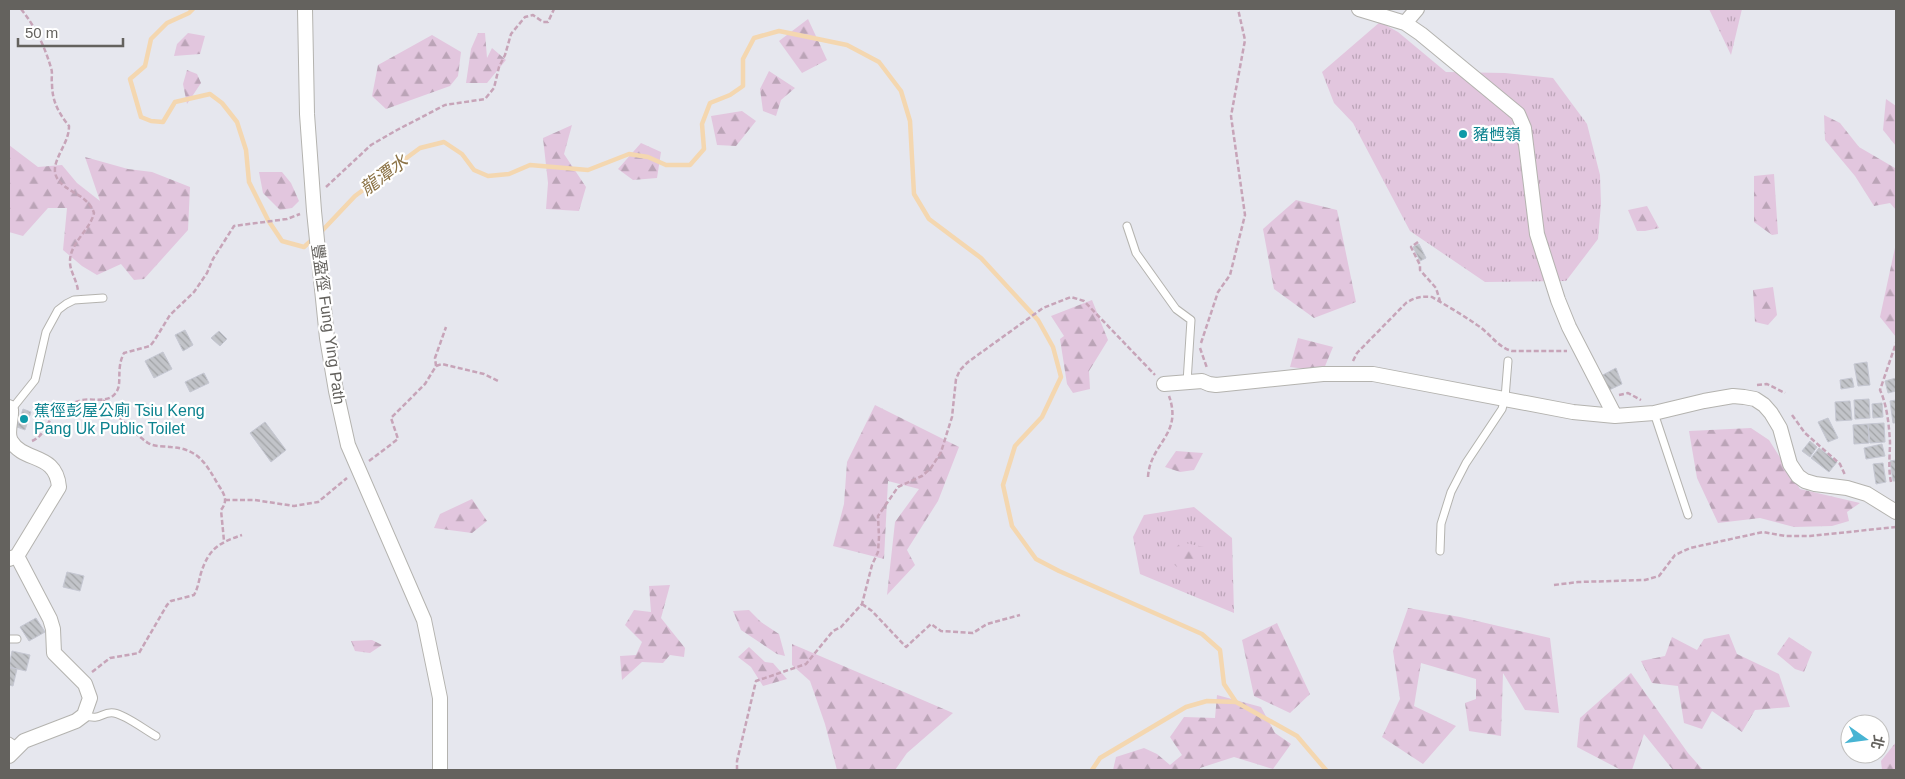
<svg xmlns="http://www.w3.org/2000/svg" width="1905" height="779" font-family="Arial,'Noto Sans TC',sans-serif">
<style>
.grass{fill:url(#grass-tufts)}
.forest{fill:url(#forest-firs)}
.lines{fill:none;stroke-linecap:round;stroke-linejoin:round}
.stream{stroke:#f4d7b0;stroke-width:4.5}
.building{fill:url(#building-back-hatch);stroke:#c5c7d2}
.service-casing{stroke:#b4b3af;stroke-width:9}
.minor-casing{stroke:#b4b3af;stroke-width:16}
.path{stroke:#c7a4b8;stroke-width:2.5;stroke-dasharray:5 2.5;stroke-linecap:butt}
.service{stroke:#fff;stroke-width:7}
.minor{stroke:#fff;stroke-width:14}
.culture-dot{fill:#0f9aa8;stroke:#fff;stroke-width:2}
.labels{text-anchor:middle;stroke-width:4.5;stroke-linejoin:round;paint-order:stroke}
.culture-label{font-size:16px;fill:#0d838f;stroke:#fff;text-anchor:start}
.street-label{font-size:16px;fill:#64625e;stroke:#fff}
.water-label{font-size:18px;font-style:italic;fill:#8b7245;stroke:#fff}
</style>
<defs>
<pattern id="grass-tufts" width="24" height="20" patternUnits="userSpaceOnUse" patternTransform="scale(1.25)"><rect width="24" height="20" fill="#e2c6de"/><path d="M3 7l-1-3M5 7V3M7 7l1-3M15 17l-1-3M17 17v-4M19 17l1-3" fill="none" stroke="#bba4b7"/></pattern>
<pattern id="forest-firs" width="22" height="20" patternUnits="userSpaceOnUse" patternTransform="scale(1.25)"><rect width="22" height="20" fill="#e2c6de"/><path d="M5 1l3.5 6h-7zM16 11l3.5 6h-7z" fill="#bba4b7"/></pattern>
<pattern id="building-back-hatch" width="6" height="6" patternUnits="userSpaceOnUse" patternTransform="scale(1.25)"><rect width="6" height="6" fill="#c2c4c9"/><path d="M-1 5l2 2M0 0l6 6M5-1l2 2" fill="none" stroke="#a1a3a6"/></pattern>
</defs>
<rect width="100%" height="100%" fill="#e6e7ee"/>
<path class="grass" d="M 1709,9 L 1742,9 L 1731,55 Z
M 1380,22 L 1398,32 L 1446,72 L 1505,73 L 1553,78 L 1587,124 L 1600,175 L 1601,204 L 1598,239 L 1566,281 L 1485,282 L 1410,231 L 1353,123 L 1334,103 L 1322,72 Z
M 1194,507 L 1232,538 L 1234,613 L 1140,574 L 1133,537 L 1144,515 Z"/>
<path class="forest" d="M 808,19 L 827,60 L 802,73 L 779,41 Z
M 188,33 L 205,36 L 200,54 L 174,56 L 177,44 Z
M 478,33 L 485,33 L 487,58 L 492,48 L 506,60 L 487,83 L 466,83 L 471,49 Z
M 432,35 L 461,52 L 458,76 L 450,86 L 386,109 L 372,96 L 378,65 Z
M 187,70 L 197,74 L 201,83 L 187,104 L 183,84 Z
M 769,71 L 795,88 L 781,100 L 776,116 L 763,111 L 760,89 Z
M 1886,99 L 1896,106 L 1896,146 L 1883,130 Z
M 742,111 L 756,121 L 736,146 L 717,145 L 711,116 Z
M 1824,115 L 1840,123 L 1859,147 L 1895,168 L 1896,210 L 1890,203 L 1874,206 L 1855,176 L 1825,140 Z
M 572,125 L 564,154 L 586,187 L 579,211 L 546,209 L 548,183 L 543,138 Z
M 641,143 L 661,152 L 657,178 L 633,180 L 618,169 Z
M 9,145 L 38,167 L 62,165 L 77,183 L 100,201 L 85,157 L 128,169 L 152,172 L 190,187 L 188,230 L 144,279 L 134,280 L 121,264 L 97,275 L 82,266 L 63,250 L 67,208 L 48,208 L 23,236 L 9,232 Z
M 259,172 L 282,172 L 291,183 L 299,201 L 292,208 L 280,210 L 263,193 Z
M 1774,174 L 1778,234 L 1772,235 L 1754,222 L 1754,176 Z
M 1296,200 L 1337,210 L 1356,302 L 1314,318 L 1274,289 L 1263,229 Z
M 1647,206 L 1659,228 L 1645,231 L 1637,231 L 1628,210 Z
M 1896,243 L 1896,337 L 1880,317 Z
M 1773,287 L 1777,315 L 1768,325 L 1755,322 L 1753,290 Z
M 1092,300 L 1108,340 L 1089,371 L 1090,389 L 1073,393 L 1067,384 L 1060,339 L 1064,336 L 1051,316 Z
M 1298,338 L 1333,347 L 1323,371 L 1290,367 Z
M 875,405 L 959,447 L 938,501 L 907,550 L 915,565 L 887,595 L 895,522 L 919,489 L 888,481 L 884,559 L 833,546 L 844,504 L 847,462 Z
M 1751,428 L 1769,440 L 1800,489 L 1860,503 L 1847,512 L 1849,521 L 1832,526 L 1794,527 L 1760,518 L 1718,523 L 1697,478 L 1689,431 Z
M 1176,451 L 1203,453 L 1194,470 L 1180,472 L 1165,467 Z
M 472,499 L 487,521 L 472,533 L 434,528 L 440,514 Z
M 1181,542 L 1204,547 L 1198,563 L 1177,567 L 1167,558 Z
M 670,585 L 661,618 L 685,648 L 684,657 L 670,655 L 663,663 L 642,662 L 622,680 L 620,656 L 636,655 L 642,642 L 625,625 L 634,610 L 651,612 L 649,586 Z
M 1408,608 L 1460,617 L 1550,638 L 1559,713 L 1525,710 L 1503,673 L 1501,736 L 1469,731 L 1465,703 L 1476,699 L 1476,679 L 1421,663 L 1414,706 L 1456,726 L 1423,764 L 1382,737 L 1400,699 L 1393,651 Z
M 749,610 L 761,622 L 779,634 L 785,656 L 777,654 L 741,630 L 733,611 Z
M 1277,623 L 1310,694 L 1290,713 L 1254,696 L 1242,640 Z
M 1729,634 L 1737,654 L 1779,674 L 1790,707 L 1755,710 L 1742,732 L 1712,711 L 1702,729 L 1684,723 L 1678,686 L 1652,683 L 1641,661 L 1665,656 L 1672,637 L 1697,650 L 1704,639 Z
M 1789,637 L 1812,652 L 1804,672 L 1795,669 L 1777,654 Z
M 372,640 L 382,645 L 370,653 L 355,651 L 351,641 Z
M 792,644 L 953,713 L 907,753 L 895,770 L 837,770 L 825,724 L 810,681 L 792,665 Z
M 749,647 L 765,662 L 773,663 L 787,679 L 763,686 L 751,667 L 738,657 Z
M 1631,673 L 1688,753 L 1703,770 L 1673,770 L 1644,734 L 1632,770 L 1621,770 L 1577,747 L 1580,718 Z
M 1217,695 L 1261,707 L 1275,733 L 1291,744 L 1273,769 L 1234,757 L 1200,768 L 1199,770 L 1113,770 L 1116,757 L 1144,748 L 1157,754 L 1170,765 L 1182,755 L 1170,737 L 1184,717 L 1215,718 Z
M 1896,742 L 1896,770 L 1882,770 L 1881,761 Z"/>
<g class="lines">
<path class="stream" d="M 193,9 L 189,13 L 167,23 L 151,39 L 145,66 L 130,79 L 141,117 L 151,121 L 163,122 L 175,102 L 210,94 L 222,103 L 237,122 L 246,150 L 249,182 L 268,220 L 282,241 L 304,247 L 314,238
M 320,233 L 355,196 L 420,148 L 444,142 L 462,154 L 474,170 L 488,176 L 509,174 L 530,165 L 588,170 L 629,154 L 648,157 L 666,165 L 690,165 L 704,149 L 702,124 L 710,103 L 730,95 L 743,86 L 743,59 L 754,38 L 779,31 L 847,45 L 879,62 L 901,91 L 910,121 L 914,194 L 929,219 L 981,258 L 1038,320 L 1053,347 L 1061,377 L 1042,417 L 1015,446 L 1003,485 L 1012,526 L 1036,559 L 1059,571 L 1202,634 L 1220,650 L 1224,684 L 1236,702 L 1297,736 L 1326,770
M 1092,770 L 1100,758 L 1186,707 L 1207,701 L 1236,702"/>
</g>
<path class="building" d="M 1419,244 L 1426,258 L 1420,261 L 1413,247 Z
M 185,330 L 193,345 L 183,351 L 175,335 Z
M 219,331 L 227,339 L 220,346 L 211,338 Z
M 163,352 L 172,369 L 154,378 L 145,361 Z
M 1867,362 L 1870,385 L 1858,386 L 1854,364 Z
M 1616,368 L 1622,384 L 1607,391 L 1601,376 Z
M 204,373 L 209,383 L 190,392 L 185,382 Z
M 1852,378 L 1854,387 L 1841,389 L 1840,380 Z
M 1896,378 L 1896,391 L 1888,393 L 1885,381 Z
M 1869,399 L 1870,418 L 1855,419 L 1854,400 Z
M 1896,400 L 1896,423 L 1893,423 L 1890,401 Z
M 1850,401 L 1852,420 L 1836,421 L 1835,402 Z
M 1882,403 L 1883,417 L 1873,418 L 1872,404 Z
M 23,409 L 31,412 L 25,430 L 17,427 Z
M 1828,418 L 1838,438 L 1828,442 L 1818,422 Z
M 265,422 L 286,450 L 271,462 L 250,433 Z
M 1884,423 L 1885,442 L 1870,443 L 1868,424 Z
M 1868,424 L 1869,443 L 1854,444 L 1853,425 Z
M 1810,441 L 1817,447 L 1810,457 L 1802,451 Z
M 1882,444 L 1885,456 L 1866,459 L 1864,448 Z
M 1819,448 L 1837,462 L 1829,472 L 1811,458 Z
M 1896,460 L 1896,481 L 1893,481 L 1890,461 Z
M 1883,463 L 1886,482 L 1876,484 L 1873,464 Z
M 67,572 L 84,576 L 80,591 L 63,587 Z
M 36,618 L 45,632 L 29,641 L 20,627 Z
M 12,651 L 30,655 L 26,671 L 9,667 Z
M 9,667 L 17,669 L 13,686 L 9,685 Z"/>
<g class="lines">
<defs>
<path id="service" d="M 1127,226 L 1136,253 L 1176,309 L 1191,320 L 1187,382
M 11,410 L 35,380 L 46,332 L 58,310 L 66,304 L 74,300 L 103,298
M 1654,413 L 1688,515
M 1440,551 L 1441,524 L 1451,492 L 1466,463 L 1502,409 L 1505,398 L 1508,361
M 9,639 L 17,639
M 84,715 C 101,722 101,711 114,713 C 126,715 145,730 156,736
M 9,741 L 18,747"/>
<path id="minor" d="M 305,9 L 307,114 L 314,211 L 327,338 L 336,391 L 348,445 L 424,620 L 440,698 L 440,770
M 1359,9 L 1405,23 L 1421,34 L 1518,114 L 1524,128 L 1537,234 L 1558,300 L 1569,327 L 1615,416
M 1405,23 L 1417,9
M 1164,384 L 1202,381 L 1209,384 L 1216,385 L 1323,374 L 1373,374 L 1573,412 L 1615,416 L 1654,413 L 1704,401 L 1733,396 L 1744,397 L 1755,399 L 1764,405 L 1771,413 L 1780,428 L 1790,464 L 1798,476 L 1805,481 L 1815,484 L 1847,488 L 1867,494 L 1896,512
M 9,407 L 11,410 C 12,419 6,433 11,441 C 24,463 56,452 59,487 L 17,556 L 9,559
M 9,756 L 24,741 L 76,721 L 84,715 L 90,698 L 85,684 L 54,653 L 53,629 L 50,619 L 17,556"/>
</defs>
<use href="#service" class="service-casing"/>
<use href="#minor" class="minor-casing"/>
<path class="path" d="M 21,9 C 35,26 45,47 51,68 C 53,73 51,78 52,83 C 52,101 58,112 69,126 C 69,140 60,150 56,163 C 49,186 77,190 88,203 C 91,206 93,210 94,213 C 90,230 71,242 70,260 C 69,270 77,280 78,291
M 326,187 L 371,145 L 397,130 L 445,105 L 485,99 L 494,88 L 499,67 L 505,55 L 511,34 L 525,17 L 533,15 L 543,22 L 548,22 L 554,9
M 1418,242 L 1411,247 L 1420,265 L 1420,270 L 1436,288 L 1440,301
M 1201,343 L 1218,292 L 1230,275 L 1245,215 L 1231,116 L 1245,40 L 1238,9
M 1200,348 L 1207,368
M 1353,361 L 1357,353 L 1406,303 C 1415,297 1422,296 1432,297 C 1447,306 1463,315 1477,325 C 1490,333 1497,347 1512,351 L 1567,351
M 436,366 L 442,364 L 484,374 L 500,382
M 1757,385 L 1767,384 L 1785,393
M 1619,395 L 1628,393 L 1641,400
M 103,400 C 117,415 131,431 148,443 C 154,447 164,446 171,447 C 199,449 206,464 219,486 C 225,495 228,501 221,510 L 224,541
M 1792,415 L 1805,433 L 1840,464 L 1845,475
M 32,441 C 48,434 48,414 63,407 C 69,405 75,402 82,400 C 94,398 110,404 117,391 C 122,382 116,368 124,353 L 150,346 L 154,341 L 170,315 L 194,292 L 207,273 L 213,259 L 234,226 L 287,219 L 300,214
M 369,461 L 398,439 L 391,418 L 425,384 L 436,366 L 435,358 L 446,327
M 1148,477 C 1150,443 1183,435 1169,396
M 1891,482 C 1888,468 1890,455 1890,442 C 1889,425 1887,405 1880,390 L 1896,343
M 225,500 L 255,500 L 294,506 L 318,502 L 347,478
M 1554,585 L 1578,582 L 1645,580 L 1659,576 L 1675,555 L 1690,548 L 1763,532 L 1785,536 L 1810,536 L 1896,527
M 862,604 L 872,611 L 906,647 L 931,624 L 941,631 L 973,633 L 987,624 L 1020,615
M 92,672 L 110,658 L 139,653 L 167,605 L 171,601 L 194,595 C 198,588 199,580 201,573 C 209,548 219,543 242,535
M 737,770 L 737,761 L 756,681 L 806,664 L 833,631 L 841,627 L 862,604 L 872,565 L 878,552 L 879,537 L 878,516 L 898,487 L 922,476 L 931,468 L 941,452 L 952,417 L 956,379 L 960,370 L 968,362 L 1043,308 L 1071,297 L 1084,301 L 1155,375"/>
<use href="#service" class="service"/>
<use href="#minor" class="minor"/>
</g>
<g class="culture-dot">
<circle cx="1463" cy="134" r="5"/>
<circle cx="24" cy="419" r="5"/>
</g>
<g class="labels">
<g class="culture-label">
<text x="1473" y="140">豬乸嶺</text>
<text x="34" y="416">蕉徑彭屋公廁 Tsiu Keng<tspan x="34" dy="18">Pang Uk Public Toilet</tspan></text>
</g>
<g class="street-label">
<text transform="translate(329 324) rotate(82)" y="6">豐盈徑 Fung Ying Path</text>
</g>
<g class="water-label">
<text transform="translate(384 175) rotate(-37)" y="6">龍潭水</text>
</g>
</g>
<rect width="1905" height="779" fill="none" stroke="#64625e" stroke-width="20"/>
<g transform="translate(1865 739) rotate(104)"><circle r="24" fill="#ffffff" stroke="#c1c0bf"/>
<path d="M0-4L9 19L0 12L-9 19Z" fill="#47b4d3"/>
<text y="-8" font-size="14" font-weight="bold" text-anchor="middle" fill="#64625e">北</text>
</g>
<path d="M18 38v8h105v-8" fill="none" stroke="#64625e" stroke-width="2.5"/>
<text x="25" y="38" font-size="15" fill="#64625e" stroke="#ffffff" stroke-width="4" paint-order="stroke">50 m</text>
</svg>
